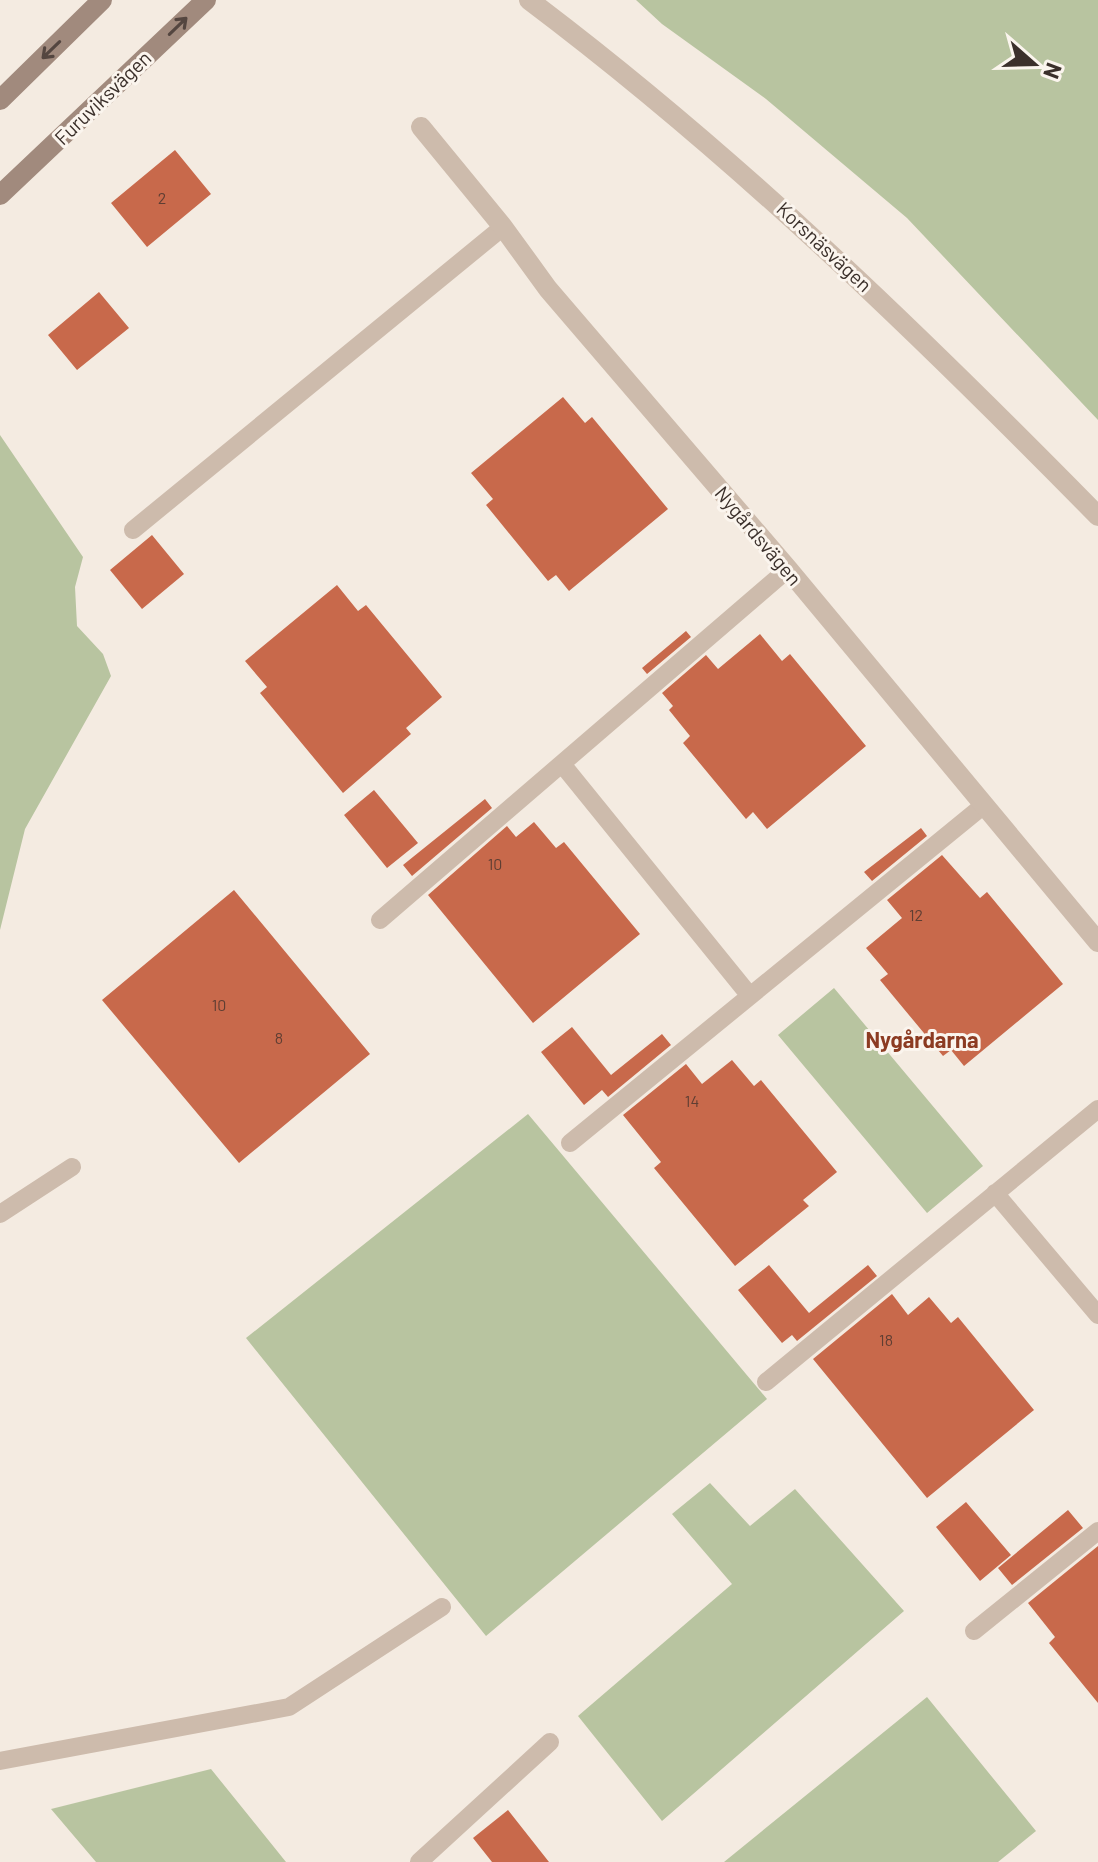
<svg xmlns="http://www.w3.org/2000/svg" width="1098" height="1862" font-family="Barlow,sans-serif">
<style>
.green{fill:#b8c4a0}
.building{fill:#c8694b}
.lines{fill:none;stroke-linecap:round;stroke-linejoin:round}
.service{stroke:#cdbbac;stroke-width:18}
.minor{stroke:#cdbbac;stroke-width:20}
.tertiary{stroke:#cdbbac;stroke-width:20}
.secondary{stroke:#a18a7d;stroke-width:20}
.oneway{stroke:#544640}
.labels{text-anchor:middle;stroke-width:6;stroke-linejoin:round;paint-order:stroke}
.number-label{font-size:16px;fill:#5e3e33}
.street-label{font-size:20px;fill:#3b302b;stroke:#fbf5ee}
.neighbourhood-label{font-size:22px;font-weight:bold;fill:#8c3b22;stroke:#fbf5ee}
</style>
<rect width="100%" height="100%" fill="#f4ebe1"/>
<path class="green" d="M 636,0 L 1098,0 L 1098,420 L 907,218 L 766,99 L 662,24 Z
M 0,435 L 83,557 L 75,587 L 77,626 L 103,654 L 111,676 L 25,829 L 0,930 Z
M 834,988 L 983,1166 L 927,1213 L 778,1035 Z
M 528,1114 L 767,1399 L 486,1636 L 246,1338 Z
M 710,1483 L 750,1526 L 795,1489 L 904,1611 L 662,1821 L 578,1716 L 732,1584 L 672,1514 Z
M 927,1697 L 1036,1831 L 998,1862 L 724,1862 Z
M 211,1769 L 286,1862 L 96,1862 L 51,1809 Z"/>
<path class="building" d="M 175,150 L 211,194 L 147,247 L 111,203 Z
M 99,292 L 129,328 L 77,370 L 48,335 Z
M 563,397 L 585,423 L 592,417 L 668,509 L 569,591 L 556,575 L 548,581 L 486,505 L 493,499 L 471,473 Z
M 152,535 L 184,574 L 142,609 L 110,570 Z
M 337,585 L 358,611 L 366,605 L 442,697 L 406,728 L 411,734 L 343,793 L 260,693 L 267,687 L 245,661 Z
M 686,631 L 691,637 L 647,674 L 642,668 Z
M 760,634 L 782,661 L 790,654 L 866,746 L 767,829 L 753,812 L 746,819 L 683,743 L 690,736 L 669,710 L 673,706 L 662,693 L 706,655 L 718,669 Z
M 374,790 L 418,843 L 387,868 L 344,815 Z
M 485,799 L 492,808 L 412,876 L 403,865 Z
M 534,822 L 556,848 L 564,842 L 640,934 L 533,1023 L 428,895 L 507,826 L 516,837 Z
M 921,828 L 927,836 L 872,881 L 864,872 Z
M 942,855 L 980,898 L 987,892 L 1063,984 L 964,1066 L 951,1050 L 943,1056 L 894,997 L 880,980 L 888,974 L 866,948 L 902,918 L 887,900 Z
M 234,890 L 370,1054 L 239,1163 L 102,1000 Z
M 572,1027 L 611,1075 L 662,1034 L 671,1045 L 608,1097 L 602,1090 L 584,1105 L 541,1052 Z
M 732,1060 L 754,1086 L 761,1080 L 837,1172 L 803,1200 L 809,1206 L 735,1266 L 654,1168 L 661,1162 L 623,1115 L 686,1064 L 702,1084 Z
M 769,1265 L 809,1313 L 868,1265 L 877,1276 L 797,1341 L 792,1335 L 782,1343 L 738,1290 Z
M 892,1294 L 908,1315 L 929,1297 L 951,1323 L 958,1317 L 1034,1410 L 927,1498 L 813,1359 Z
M 966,1502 L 1011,1555 L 980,1581 L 936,1527 Z
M 1068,1510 L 1083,1528 L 1012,1585 L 998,1568 Z
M 1098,1546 L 1098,1703 L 1049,1643 L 1055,1637 L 1028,1603 Z
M 508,1810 L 549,1862 L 492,1862 L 473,1838 Z"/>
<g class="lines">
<path class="service" d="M 133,530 L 503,227
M 562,764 L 750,996
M 380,920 L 788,569
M 570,1143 L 984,805
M 995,1193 L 1098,1315
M 0,1214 L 72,1167
M 766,1382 L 1098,1109
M 974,1631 L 1098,1531
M 0,1761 L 289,1707 L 442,1607
M 419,1862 L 550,1742"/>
<path class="minor" d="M 421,127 L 503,227 L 548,289 L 788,569 L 1098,942"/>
<path class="tertiary" d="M 529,0 C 735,155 918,333 1098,516"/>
<path class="secondary" d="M 0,100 L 102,0
M 0,195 L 206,0"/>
</g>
<defs><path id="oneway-shaft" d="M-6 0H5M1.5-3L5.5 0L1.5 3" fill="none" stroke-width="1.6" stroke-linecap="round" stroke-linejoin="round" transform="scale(2)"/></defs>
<g class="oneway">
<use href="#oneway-shaft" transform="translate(178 26) rotate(-44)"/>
<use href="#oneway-shaft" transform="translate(51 50) rotate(136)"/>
</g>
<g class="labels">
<g class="number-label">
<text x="162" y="204">2</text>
<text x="495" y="870">10</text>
<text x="916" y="921">12</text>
<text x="219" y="1011">10</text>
<text x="279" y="1044">8</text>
<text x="692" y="1107">14</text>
<text x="886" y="1346">18</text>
</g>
<g class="street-label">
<text transform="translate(103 98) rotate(-44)" y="7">Furuviksvägen</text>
<text transform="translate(824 247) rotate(43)" y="7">Korsnäsvägen</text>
<text transform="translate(758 536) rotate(50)" y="7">Nygårdsvägen</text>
</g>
<g class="neighbourhood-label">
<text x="922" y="1048">Nygårdarna</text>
</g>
</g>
<g transform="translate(1034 64) rotate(110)" stroke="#fbf5ee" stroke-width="6" paint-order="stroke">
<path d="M0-6L14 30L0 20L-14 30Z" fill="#3b302b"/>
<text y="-12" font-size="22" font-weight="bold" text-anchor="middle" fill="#3b302b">N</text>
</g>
</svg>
